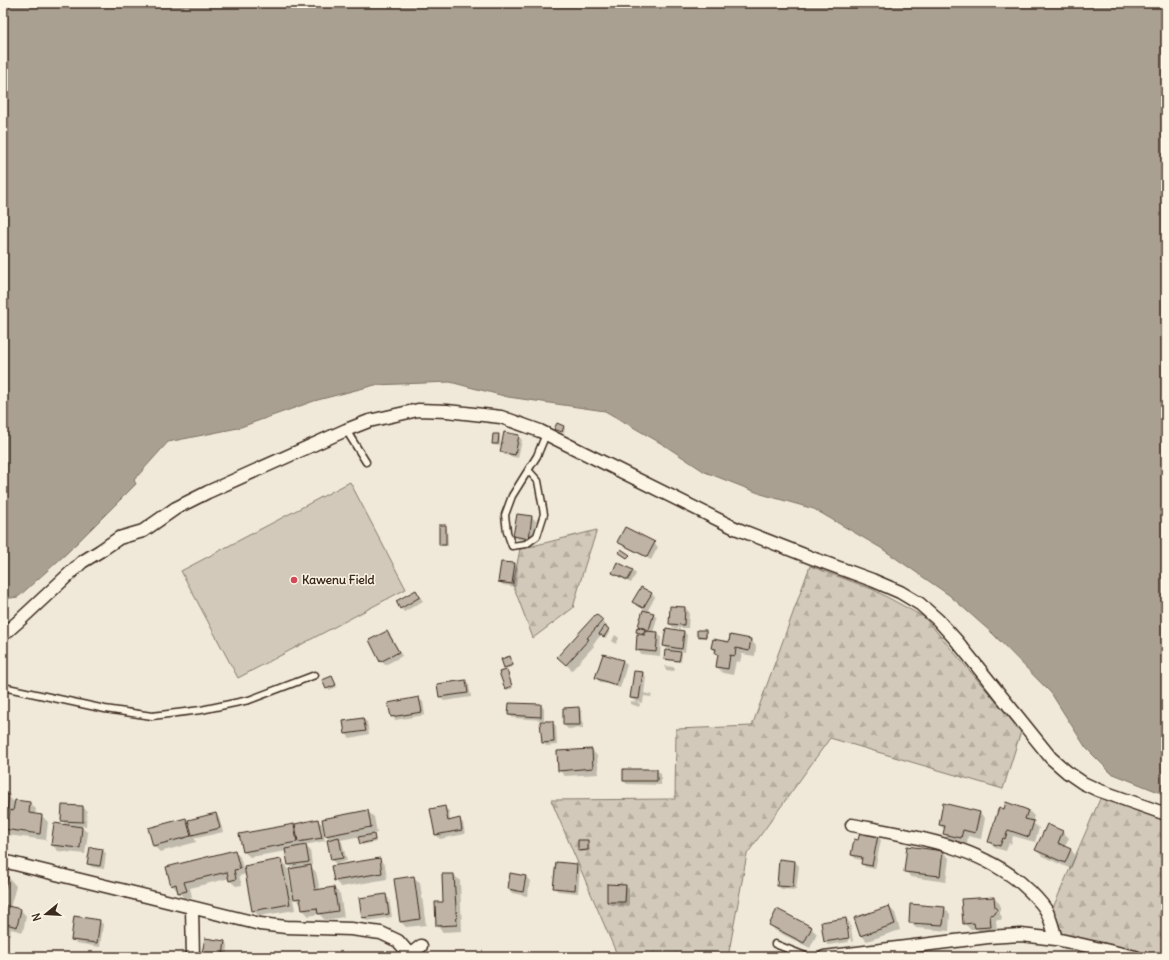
<svg xmlns="http://www.w3.org/2000/svg" width="1169" height="960" font-family="Delius,sans-serif">
<style>
.forest{fill:url(#forest-firs);stroke:#867a6c}
.pitch{fill:#d2c9ba;stroke:#867a6c}
.water{fill:#aaa091;stroke:#7e7163}
.shadow{fill:#0003}
.building{fill:#beb3a4;stroke:#3b2a1e}
.lines{fill:none;stroke-linecap:round;stroke-linejoin:round}
.lane-casing{stroke:#3b2a1e;stroke-width:9}
.street-casing{stroke:#3b2a1e;stroke-width:15}
.lane{stroke:#fcf5e5;stroke-width:6}
.street{stroke:#fcf5e5;stroke-width:12}
.poi-dot{fill:#d1495b;stroke:#fcf5e5;stroke-width:1.5}
.labels{text-anchor:middle;stroke-width:3;stroke-linejoin:round;paint-order:stroke}
.poi-label{font-size:12px;font-weight:bold;fill:#3b2a1e;stroke:#fcf5e5;text-anchor:start}
</style>
<defs>
<pattern id="forest-firs" width="22" height="20" patternUnits="userSpaceOnUse"><rect width="22" height="20" fill="#d2c9ba"/><path d="M5 1l3.5 6h-7zM16 11l3.5 6h-7z" fill="#b5ad9f"/></pattern>
</defs>
<rect width="100%" height="100%" fill="#f0e9d9"/>
<filter id="ink" filterUnits="userSpaceOnUse"><feTurbulence type="fractalNoise" baseFrequency=".025" numOctaves="2"/><feDisplacementMap in="SourceGraphic" scale="8" xChannelSelector="R" yChannelSelector="G"/><feConvolveMatrix kernelMatrix="1 2 1 2 8 2 1 2 1" color-interpolation-filters="sRGB"/></filter>
<g filter="url(#ink)">
<path class="forest" d="M 597,530 L 585,565 L 573,608 L 533,638 L 513,585 L 520,549 Z
M 810,566 L 872,589 L 924,617 L 1021,731 L 1003,789 L 830,738 L 747,854 L 728,957 L 618,957 L 551,800 L 675,799 L 676,729 L 752,726 Z
M 1103,792 L 1166,818 L 1166,957 L 1141,957 L 1057,938 L 1049,917 Z"/>
<path class="pitch" d="M 350,482 L 406,589 L 238,678 L 181,571 Z"/>
<path class="water" d="M 3,3 L 1166,3 L 1166,795 L 1111,773 L 1086,748 L 1051,693 L 992,633 L 949,595 L 881,548 L 814,509 L 761,494 L 705,472 L 664,445 L 605,411 L 508,397 L 450,382 L 375,385 L 314,401 L 238,428 L 168,442 L 134,480 L 136,484 L 67,553 L 18,597 L 3,599 Z"/>
<path class="shadow" d="M 557,424 L 565,428 L 564,433 L 557,430 Z
M 499,435 L 500,437 L 500,446 L 494,445 L 493,443 Z
M 518,436 L 522,440 L 518,458 L 505,455 L 501,451 Z
M 518,515 L 532,517 L 536,521 L 532,542 L 518,539 L 514,536 Z
M 445,526 L 447,528 L 448,546 L 442,546 L 440,544 Z
M 618,542 L 654,543 L 658,547 L 651,560 L 622,545 Z
M 515,564 L 518,568 L 516,587 L 503,585 L 499,582 Z
M 632,570 L 636,574 L 631,583 L 617,576 L 613,572 Z
M 416,591 L 423,601 L 404,612 L 401,608 Z
M 651,593 L 655,597 L 647,612 L 653,614 L 657,618 L 653,633 L 657,633 L 661,637 L 660,656 L 641,654 L 637,650 L 640,635 L 637,632 L 643,630 L 640,626 L 645,610 L 634,602 Z
M 685,608 L 689,612 L 688,628 L 674,628 L 670,624 Z
M 596,615 L 608,627 L 607,628 L 610,631 L 606,638 L 601,635 L 593,644 L 594,646 L 572,670 L 564,663 Z
M 706,631 L 707,633 L 707,638 L 699,638 L 698,636 Z
M 387,632 L 391,636 L 402,656 L 385,665 L 381,661 Z
M 684,632 L 687,635 L 685,652 L 678,651 L 682,654 L 681,662 L 666,660 L 665,659 L 670,651 L 664,646 Z
M 615,635 L 619,638 L 616,644 L 612,641 Z
M 751,640 L 756,646 L 755,656 L 742,654 L 740,662 L 736,661 L 733,675 L 723,673 L 717,667 L 719,655 L 712,648 Z
M 510,657 L 514,666 L 506,669 L 504,667 Z
M 623,661 L 627,665 L 620,688 L 600,682 L 596,678 Z
M 665,666 L 673,667 L 675,669 L 674,671 L 666,670 L 665,668 Z
M 507,671 L 513,688 L 507,690 L 505,688 Z
M 643,673 L 646,677 L 644,693 L 652,695 L 651,697 L 644,696 L 643,703 L 637,702 L 640,704 L 639,707 L 631,704 L 631,701 L 636,702 L 631,698 Z
M 332,677 L 337,687 L 329,690 L 324,680 Z
M 466,681 L 469,685 L 471,697 L 444,701 L 440,697 L 438,685 Z
M 419,699 L 423,702 L 425,715 L 395,720 L 392,716 Z
M 541,705 L 544,709 L 544,720 L 513,718 L 509,715 Z
M 579,708 L 582,712 L 583,728 L 568,729 L 564,725 Z
M 363,719 L 367,722 L 369,734 L 350,738 L 346,734 L 344,722 Z
M 552,722 L 556,726 L 557,745 L 546,746 L 543,742 Z
M 592,750 L 597,756 L 599,774 L 565,776 L 559,770 Z
M 624,770 L 657,770 L 661,774 L 661,785 L 627,784 L 624,781 Z
M 3,795 L 8,796 L 15,803 L 30,803 L 36,809 L 35,815 L 42,816 L 48,822 L 46,840 L 7,835 L 3,831 Z
M 83,807 L 87,811 L 86,826 L 80,826 L 88,833 L 85,854 L 58,851 L 52,845 L 67,826 L 62,821 Z
M 445,808 L 449,811 L 450,821 L 459,819 L 463,823 L 465,834 L 440,839 L 436,835 L 431,810 Z
M 1004,810 L 1028,810 L 1034,816 L 1032,822 L 1039,828 L 1035,842 L 1013,836 L 1011,844 L 1009,843 L 1006,851 L 995,848 L 989,842 Z
M 368,812 L 374,817 L 377,833 L 372,834 L 375,837 L 376,842 L 362,845 L 361,843 L 367,836 L 367,835 L 340,840 L 342,842 L 347,861 L 336,864 L 332,860 L 328,841 L 331,840 L 326,835 Z
M 979,812 L 985,818 L 981,839 L 968,836 L 967,844 L 950,840 L 944,834 L 945,830 L 940,825 Z
M 216,814 L 219,818 L 223,832 L 197,838 L 194,836 L 196,842 L 160,852 L 154,846 L 149,829 L 186,819 L 190,824 Z
M 318,821 L 322,824 L 325,841 L 304,845 L 310,850 L 312,865 L 310,866 L 316,872 L 320,890 L 334,888 L 340,894 L 344,917 L 325,920 L 319,914 L 309,916 L 303,910 L 302,905 L 295,898 L 294,869 L 289,865 L 287,851 L 250,857 L 244,852 L 293,825 L 296,828 Z
M 1063,832 L 1069,838 L 1064,847 L 1071,850 L 1076,856 L 1071,869 L 1042,856 L 1036,850 Z
M 877,836 L 881,840 L 875,869 L 865,867 L 862,863 L 862,860 L 856,859 L 852,855 L 859,841 Z
M 588,841 L 589,843 L 590,851 L 581,852 L 579,850 Z
M 908,848 L 943,852 L 949,858 L 946,882 L 911,877 L 905,871 Z
M 102,850 L 106,853 L 104,869 L 92,867 L 88,864 Z
M 234,851 L 240,857 L 244,872 L 281,860 L 287,866 L 295,910 L 259,916 L 253,910 L 246,874 L 239,876 L 242,885 L 236,886 L 230,881 L 230,878 L 190,888 L 192,897 L 185,899 L 172,885 Z
M 379,859 L 385,865 L 387,879 L 341,887 L 335,881 Z
M 780,860 L 795,862 L 799,866 L 796,890 L 781,889 L 778,885 Z
M 577,865 L 580,869 L 578,893 L 558,891 L 554,888 Z
M 511,874 L 526,877 L 530,881 L 527,896 L 512,893 L 509,889 Z
M 454,875 L 460,881 L 462,931 L 443,932 L 437,926 Z
M 3,876 L 8,877 L 16,886 L 10,908 L 21,910 L 26,916 L 23,932 L 11,929 L 10,935 L 3,934 Z
M 414,877 L 420,883 L 426,925 L 406,927 L 400,921 Z
M 625,886 L 629,889 L 629,906 L 611,905 L 608,902 Z
M 385,895 L 389,899 L 392,917 L 367,921 L 363,917 Z
M 994,898 L 1000,904 L 1000,914 L 1002,917 L 1001,920 L 996,920 L 997,932 L 982,933 L 977,929 L 970,929 L 964,923 Z
M 889,907 L 895,913 L 900,930 L 867,941 L 861,935 Z
M 944,908 L 950,914 L 949,931 L 916,928 L 910,922 Z
M 846,919 L 850,923 L 853,941 L 851,942 L 848,922 L 846,922 L 849,942 L 828,945 L 824,941 Z
M 99,921 L 103,924 L 100,947 L 76,943 L 72,939 Z
M 770,925 L 811,928 L 817,934 L 810,948 L 776,931 Z
M 225,942 L 228,946 L 227,957 L 207,956 L 204,952 Z"/>
<path class="building" d="M 557,423 L 564,426 L 562,432 L 554,429 Z
M 504,432 L 519,435 L 515,455 L 500,452 Z
M 493,434 L 499,434 L 498,444 L 492,444 Z
M 517,514 L 532,516 L 529,539 L 513,536 Z
M 439,525 L 446,525 L 446,545 L 439,545 Z
M 625,527 L 655,542 L 647,557 L 617,542 Z
M 621,549 L 630,555 L 627,558 L 618,552 Z
M 501,562 L 515,563 L 512,584 L 498,582 Z
M 617,562 L 633,570 L 628,580 L 612,573 Z
M 641,587 L 652,593 L 643,608 L 632,602 Z
M 416,590 L 420,597 L 400,609 L 396,601 Z
M 670,606 L 685,607 L 684,625 L 669,624 Z
M 643,610 L 654,613 L 649,630 L 638,626 Z
M 596,614 L 603,620 L 587,638 L 589,639 L 566,665 L 557,657 Z
M 605,626 L 609,629 L 604,637 L 599,634 Z
M 637,627 L 645,629 L 643,634 L 636,632 Z
M 666,628 L 684,631 L 682,649 L 663,646 Z
M 697,630 L 706,630 L 706,637 L 697,636 Z
M 387,631 L 399,652 L 380,662 L 369,640 Z
M 645,631 L 658,632 L 656,652 L 636,650 L 637,634 L 645,635 Z
M 730,635 L 751,639 L 749,651 L 736,648 L 735,656 L 730,655 L 728,669 L 716,667 L 718,654 L 715,653 L 716,649 L 711,648 L 713,639 L 729,642 Z
M 665,650 L 681,652 L 679,661 L 664,659 Z
M 603,654 L 623,660 L 616,685 L 595,678 Z
M 510,656 L 513,665 L 504,668 L 501,659 Z
M 507,670 L 512,686 L 505,689 L 499,672 Z
M 634,671 L 643,672 L 639,699 L 630,698 Z
M 332,676 L 336,685 L 326,689 L 322,680 Z
M 466,680 L 468,693 L 439,697 L 437,684 Z
M 419,697 L 422,712 L 391,717 L 388,703 Z
M 509,703 L 541,704 L 541,717 L 508,715 Z
M 579,707 L 580,725 L 563,725 L 563,708 Z
M 363,718 L 366,731 L 345,734 L 343,721 Z
M 540,721 L 553,721 L 554,742 L 542,743 Z
M 592,749 L 593,768 L 558,771 L 557,751 Z
M 623,769 L 657,769 L 657,781 L 623,781 Z
M 3,794 L 9,795 L 7,814 L 3,813 Z
M 15,800 L 30,802 L 29,813 L 42,815 L 40,834 L 3,829 L 3,818 L 9,819 L 10,810 L 13,811 Z
M 1006,802 L 1028,810 L 1025,819 L 1034,821 L 1029,837 L 1008,830 L 1005,839 L 1003,838 L 1000,846 L 988,842 L 999,807 L 1004,809 Z
M 943,803 L 980,812 L 975,833 L 963,830 L 961,838 L 943,834 L 945,826 L 939,825 Z
M 62,805 L 83,806 L 83,822 L 61,821 Z
M 445,806 L 448,821 L 460,818 L 462,830 L 435,835 L 430,809 Z
M 368,810 L 371,827 L 325,836 L 322,819 Z
M 216,813 L 220,828 L 192,835 L 188,820 Z
M 186,818 L 191,836 L 153,846 L 148,828 Z
M 318,819 L 322,838 L 298,842 L 295,824 Z
M 54,823 L 82,827 L 80,848 L 51,845 Z
M 294,824 L 297,842 L 243,852 L 239,834 Z
M 1047,824 L 1063,831 L 1058,843 L 1071,849 L 1065,863 L 1035,850 Z
M 860,832 L 878,835 L 872,866 L 861,864 L 862,857 L 851,855 L 854,839 L 858,840 Z
M 374,834 L 375,840 L 360,844 L 358,837 Z
M 339,837 L 343,858 L 331,860 L 327,840 Z
M 578,840 L 588,840 L 588,850 L 578,851 Z
M 306,845 L 309,862 L 288,865 L 285,849 Z
M 907,846 L 943,851 L 940,876 L 904,872 Z
M 90,847 L 103,849 L 100,866 L 87,864 Z
M 235,850 L 240,869 L 234,870 L 236,879 L 229,881 L 227,872 L 184,882 L 187,891 L 178,893 L 176,884 L 171,886 L 166,867 Z
M 380,858 L 382,873 L 334,881 L 331,866 Z
M 281,859 L 290,904 L 252,911 L 244,866 Z
M 779,859 L 795,861 L 793,887 L 777,886 Z
M 556,862 L 577,864 L 575,890 L 553,888 Z
M 311,865 L 315,890 L 334,887 L 338,911 L 318,914 L 317,908 L 302,910 L 300,898 L 294,899 L 289,869 Z
M 510,873 L 526,876 L 523,892 L 508,889 Z
M 442,874 L 454,874 L 457,925 L 436,926 L 435,902 L 443,902 Z
M 3,875 L 8,877 L 3,895 Z
M 414,876 L 420,919 L 400,922 L 394,879 Z
M 607,884 L 626,885 L 625,902 L 607,902 Z
M 386,894 L 389,914 L 362,918 L 359,898 Z
M 994,897 L 995,907 L 997,910 L 995,914 L 990,915 L 991,927 L 975,928 L 974,923 L 963,924 L 961,899 Z
M 910,904 L 945,907 L 943,925 L 909,923 Z
M 3,905 L 21,909 L 17,927 L 6,924 L 4,930 L 3,930 Z
M 889,906 L 895,924 L 860,936 L 854,918 Z
M 777,909 L 812,927 L 804,943 L 769,925 Z
M 74,916 L 100,920 L 97,943 L 71,940 Z
M 846,918 L 849,938 L 824,942 L 821,922 Z
M 205,938 L 225,941 L 223,956 L 202,953 Z"/>
<g class="lines">
<defs>
<path id="lane" d="M 346,430 L 366,462
M 528,470 L 538,481 L 544,514 L 537,536 L 526,544 L 512,546 L 507,532 L 505,515 L 512,496 L 537,456 L 546,434
M 3,687 L 105,709 L 152,716 L 201,710 L 249,700 L 315,675
M 775,944 L 808,957"/>
<path id="street" d="M 3,635 L 20,620 L 82,562 L 100,551 L 119,538 L 143,531 L 176,508 L 208,492 L 346,430 L 369,421 L 418,410 L 447,411 L 501,417 L 540,431 L 735,528 L 812,558 L 872,580 L 900,592 L 920,604 L 938,620 L 956,640 L 1051,758 L 1067,772 L 1083,783 L 1098,790 L 1166,814
M 852,825 C 911,836 973,844 1021,883 C 1030,891 1039,899 1046,910 C 1051,919 1053,929 1056,939
M 3,861 L 260,924 L 286,927 L 351,929 L 381,933 L 398,941 L 412,957
M 192,908 L 193,957
M 410,955 L 421,946
M 824,957 L 988,937 L 1021,935 L 1056,939 L 1136,957"/>
</defs>
<use href="#lane" class="lane-casing"/>
<use href="#street" class="street-casing"/>
<use href="#lane" class="lane"/>
<use href="#street" class="street"/>
</g>
</g>
<circle class="poi-dot" cx="294" cy="580" r="4"/>
<g class="labels">
<g class="poi-label">
<text x="302" y="584">Kawenu Field</text>
</g>
</g>
<rect width="1169" height="960" fill="none" stroke="#fcf5e5" stroke-width="16"/>
<rect x="8" y="8" width="1153" height="944" fill="none" stroke="#3b2a1e" stroke-width="1.5" filter="url(#ink)"/>
<g transform="translate(46 914) rotate(252)" stroke="#fcf5e5" stroke-width="3" paint-order="stroke">
<path d="M0-3L7 15L0 10L-7 15Z" fill="#3b2a1e"/>
<text y="-6" font-size="11" font-weight="bold" text-anchor="middle" fill="#3b2a1e">N</text>
</g>
</svg>
